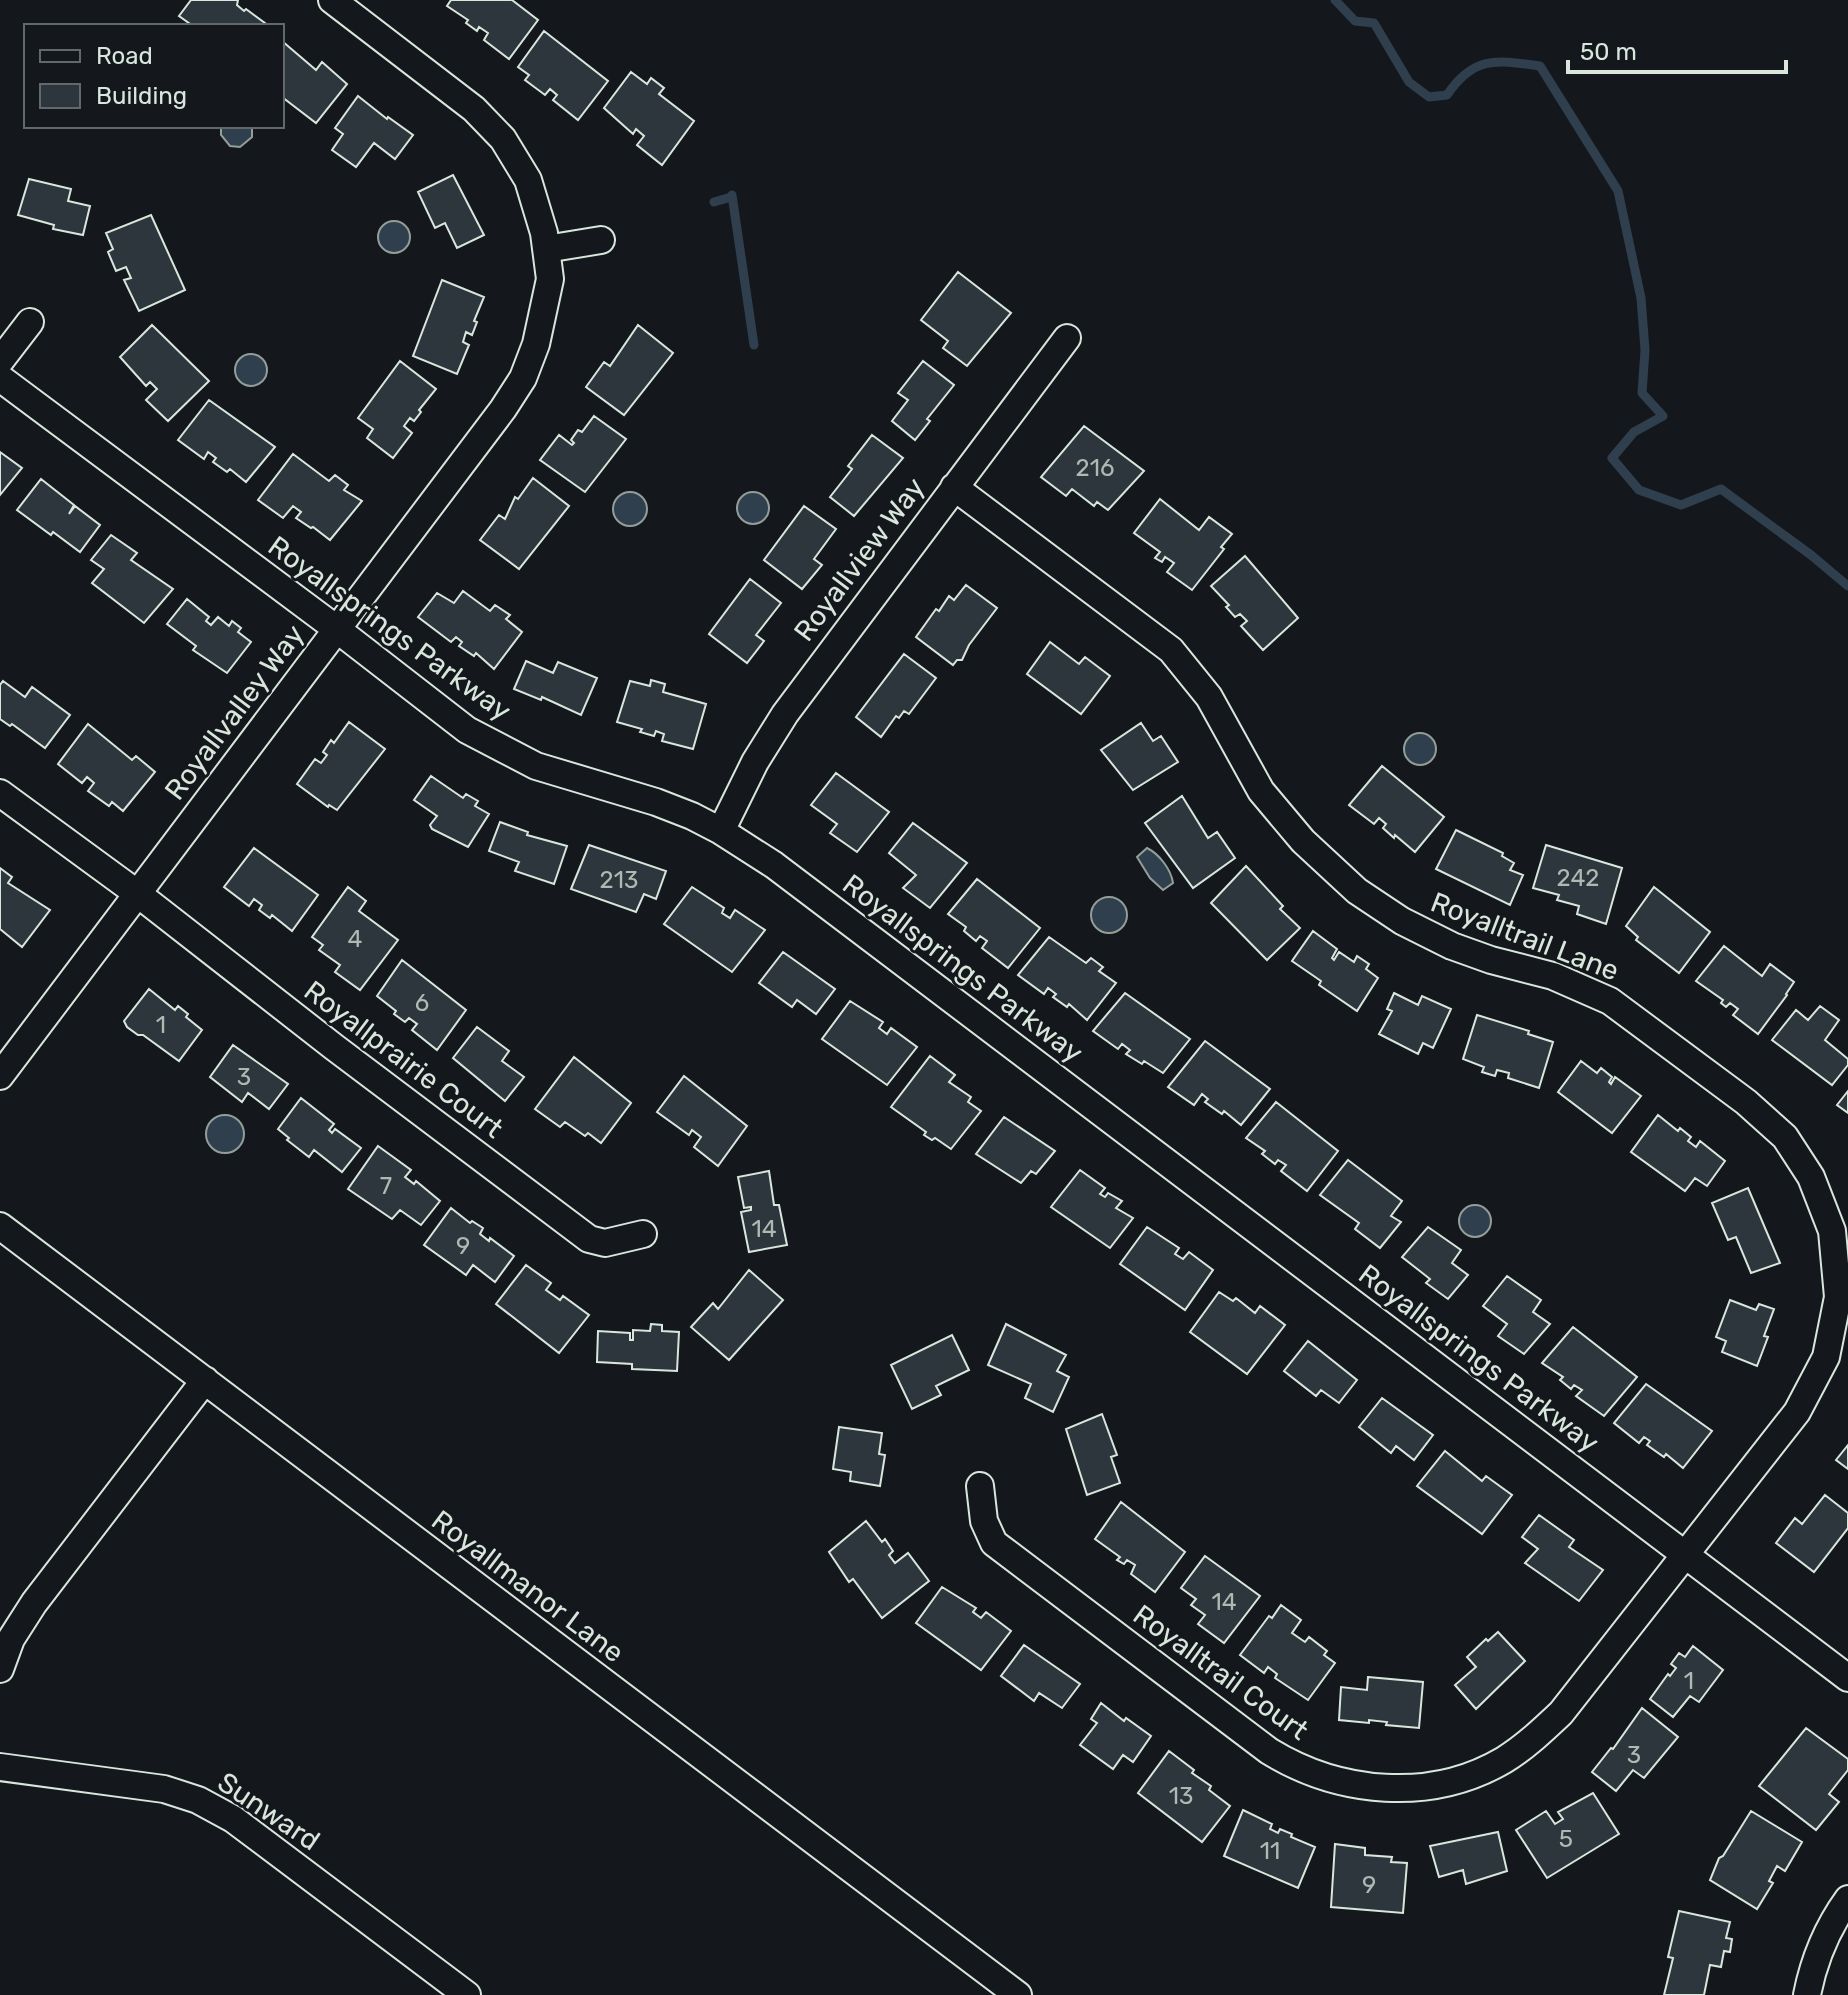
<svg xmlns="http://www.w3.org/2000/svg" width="1848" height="1995" font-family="Rubik,sans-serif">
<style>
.water{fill:#2f3f4d;stroke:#939e99;stroke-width:2}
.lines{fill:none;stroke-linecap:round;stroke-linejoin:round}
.stream{stroke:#2f3f4d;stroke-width:9}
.building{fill:#2c363c;stroke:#d8e6dc;stroke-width:2}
.street-casing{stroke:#d8e6dc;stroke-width:30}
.street{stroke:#14181c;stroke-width:26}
.labels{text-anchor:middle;stroke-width:6;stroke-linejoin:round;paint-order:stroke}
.number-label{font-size:24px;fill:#adbab4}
.street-label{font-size:28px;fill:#d8e6dc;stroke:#14181c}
</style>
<rect width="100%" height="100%" fill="#14181c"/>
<path class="water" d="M 221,126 L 252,126 L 252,137 L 240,147 L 230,146 L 221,135 Z
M378 237a16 16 0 1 1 32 0a16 16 0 1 1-32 0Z
M235 370a16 16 0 1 1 32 0a16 16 0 1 1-32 0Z
M737 508a16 16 0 1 1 32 0a16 16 0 1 1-32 0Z
M613 509a17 17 0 1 1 34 0a17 17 0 1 1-34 0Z
M1404 749a16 16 0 1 1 32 0a16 16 0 1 1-32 0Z
M 1147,848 C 1159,854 1171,869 1173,883 L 1163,890 L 1150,878 L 1137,857 Z
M1091 915a18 18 0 1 1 36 0a18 18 0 1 1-36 0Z
M206 1134a19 19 0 1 1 38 0a19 19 0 1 1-38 0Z
M1459 1221a16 16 0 1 1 32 0a16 16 0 1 1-32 0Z"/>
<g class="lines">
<path class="stream" d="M 1335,0 L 1355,21 L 1374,23 L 1409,82 L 1429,97 L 1447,95 C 1474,55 1497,60 1540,66 L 1618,191 L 1641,298 L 1645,350 L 1642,393 L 1663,416 L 1634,432 L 1612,458 L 1639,490 L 1681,505 L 1721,489 L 1811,555 L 1848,586
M 732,195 L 754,345
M 714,202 L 731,197"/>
</g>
<path class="building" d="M 191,0 L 238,0 L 237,5 L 244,11 L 246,9 L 269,26 L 193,26 L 179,16 Z
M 451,0 L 512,0 L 538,20 L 509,59 L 484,40 L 488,33 L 479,27 L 477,31 L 466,23 L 468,20 L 447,6 Z
M 544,31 L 608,81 L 578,120 L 553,100 L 557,95 L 550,89 L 545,95 L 525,80 L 529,75 L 518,67 Z
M 282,41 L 316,70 L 322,62 L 347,84 L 316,123 L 282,97 Z
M 631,72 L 647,84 L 651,78 L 664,88 L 659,94 L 694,121 L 662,165 L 637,145 L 644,136 L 636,129 L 633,134 L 604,108 Z
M 358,96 L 387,119 L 388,117 L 413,135 L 395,159 L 374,143 L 356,167 L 332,150 L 343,134 L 335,128 Z
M 453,175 L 484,235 L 457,248 L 445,223 L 435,228 L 418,192 Z
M 29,179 L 71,189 L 68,201 L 90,206 L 83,235 L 53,229 L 54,225 L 18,215 Z
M 151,215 L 185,290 L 139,311 L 124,280 L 131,278 L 126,267 L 116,271 L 108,252 L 113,249 L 106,233 Z
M 958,272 L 1011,313 L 967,366 L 943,348 L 948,341 L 921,320 Z
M 442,280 L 484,297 L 474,321 L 477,322 L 472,335 L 466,332 L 463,342 L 469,345 L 457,374 L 413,356 Z
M 152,325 L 209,381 L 168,421 L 146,400 L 157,389 L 150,382 L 146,386 L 120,357 Z
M 638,325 L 673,353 L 624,415 L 586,387 L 604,362 L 610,366 Z
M 400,361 L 436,389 L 419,410 L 421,412 L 414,421 L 410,418 L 404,426 L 412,433 L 393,458 L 367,438 L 373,429 L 358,418 Z
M 923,361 L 954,385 L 927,419 L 930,421 L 915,440 L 892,421 L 908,400 L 898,393 Z
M 209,400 L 275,447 L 246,482 L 230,469 L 227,472 L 213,462 L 216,458 L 208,452 L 204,459 L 178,440 Z
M 594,416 L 626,439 L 585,492 L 540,460 L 559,435 L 572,445 L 574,443 L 571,440 L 578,430 L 582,432 Z
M 1084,426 L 1144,471 L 1108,510 L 1097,502 L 1094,506 L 1072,489 L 1066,496 L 1041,477 Z
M 872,435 L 903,458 L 854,516 L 830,497 L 852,469 L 848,466 Z
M 0,452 L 22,468 L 0,495 Z
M 293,454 L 329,481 L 335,475 L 348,485 L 344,490 L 362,501 L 330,540 L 313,527 L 311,528 L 296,518 L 301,512 L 293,506 L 283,518 L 258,500 Z
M 533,478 L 569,506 L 519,569 L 480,540 L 499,515 L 505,519 L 515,497 L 518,499 Z
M 41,479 L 74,505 L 69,514 L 75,506 L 100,525 L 80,552 L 53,532 L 51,535 L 17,510 Z
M 1160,499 L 1199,530 L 1209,517 L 1232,534 L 1221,547 L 1224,549 L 1192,590 L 1167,572 L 1174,563 L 1165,557 L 1162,562 L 1155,558 L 1160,552 L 1134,533 Z
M 804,506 L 836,529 L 814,559 L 822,565 L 802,589 L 764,560 Z
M 111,535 L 137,553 L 131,560 L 173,589 L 144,623 L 92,583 L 104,569 L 91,560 Z
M 1245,556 L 1298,618 L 1263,650 L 1241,626 L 1247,621 L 1240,614 L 1235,617 L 1226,607 L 1229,605 L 1211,586 Z
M 750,579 L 781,603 L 756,635 L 764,641 L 747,663 L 709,634 Z
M 966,585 L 997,608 L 969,645 L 962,660 L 957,660 L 953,665 L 916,637 L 936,609 L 939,611 L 949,596 L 954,600 Z
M 463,591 L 490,611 L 495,605 L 510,615 L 506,619 L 522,632 L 494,669 L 476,653 L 474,656 L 459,646 L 462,642 L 456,637 L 451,642 L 418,617 L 437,593 L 454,603 Z
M 187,599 L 209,617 L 206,621 L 211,625 L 218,617 L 229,626 L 232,621 L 241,628 L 238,632 L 251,642 L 227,673 L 193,650 L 196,646 L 167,624 Z
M 1050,642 L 1079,664 L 1085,657 L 1110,676 L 1081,714 L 1027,674 Z
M 904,654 L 936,678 L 909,714 L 904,711 L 899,718 L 896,716 L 881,737 L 856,717 Z
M 526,661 L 553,673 L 558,662 L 597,678 L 581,715 L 542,697 L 541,700 L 514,689 Z
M 651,680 L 665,684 L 663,692 L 706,704 L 693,749 L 662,741 L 664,734 L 656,731 L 654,736 L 640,732 L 642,729 L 617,722 L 630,681 L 650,686 Z
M 3,681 L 25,697 L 32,687 L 70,715 L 45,748 L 12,724 L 10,726 L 0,719 L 0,685 Z
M 349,722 L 385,749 L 337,810 L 329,805 L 328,807 L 297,784 L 315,759 L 321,763 L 327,755 L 323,752 L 331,740 L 334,743 Z
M 1141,723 L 1153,741 L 1161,736 L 1178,762 L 1133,790 L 1101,750 Z
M 88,724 L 132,760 L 136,756 L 155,772 L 123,811 L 112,802 L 109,806 L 88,791 L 94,783 L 87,777 L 82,783 L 58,764 Z
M 1382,766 L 1444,817 L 1415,852 L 1395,835 L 1394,838 L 1383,828 L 1386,824 L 1379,818 L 1374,824 L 1349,805 Z
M 836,773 L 889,812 L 857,852 L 830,833 L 837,824 L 811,805 Z
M 431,776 L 463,798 L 466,794 L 478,801 L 475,806 L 489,814 L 468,847 L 432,829 L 430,825 L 437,816 L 414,800 Z
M 1182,796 L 1208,838 L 1217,832 L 1235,858 L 1193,888 L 1145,823 Z
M 500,822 L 528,832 L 527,835 L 567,846 L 554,884 L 515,871 L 519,862 L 489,851 Z
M 913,823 L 967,863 L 930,908 L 903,888 L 916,875 L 889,853 Z
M 1456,830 L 1503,853 L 1502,856 L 1514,863 L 1510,870 L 1523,875 L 1510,905 L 1436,869 Z
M 589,845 L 666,871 L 656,899 L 644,894 L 636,912 L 571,889 Z
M 1546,845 L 1622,868 L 1606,924 L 1577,914 L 1579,906 L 1557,900 L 1559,895 L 1533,888 Z
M 254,848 L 318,895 L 292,931 L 272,915 L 270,918 L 259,910 L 262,905 L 254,899 L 249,906 L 224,887 Z
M 1246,866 L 1283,906 L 1280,909 L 1300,928 L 1267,960 L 1211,903 Z
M 0,868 L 12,877 L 8,883 L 50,910 L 22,947 L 0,929 Z
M 977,879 L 1040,928 L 1008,968 L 982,948 L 987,941 L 980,936 L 976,941 L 964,931 L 966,927 L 948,914 Z
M 348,887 L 366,901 L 359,911 L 398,940 L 360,990 L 335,972 L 340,965 L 319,950 L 323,945 L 312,937 Z
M 692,887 L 724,908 L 722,913 L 730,918 L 735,910 L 765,930 L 732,972 L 664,924 Z
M 1654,887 L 1710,932 L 1679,973 L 1636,940 L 1638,937 L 1626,926 Z
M 1313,931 L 1337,949 L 1332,958 L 1334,960 L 1339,952 L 1354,962 L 1357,956 L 1369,964 L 1366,969 L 1378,978 L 1357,1011 L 1319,985 L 1321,981 L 1292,961 Z
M 1049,937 L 1086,963 L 1091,958 L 1103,967 L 1099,971 L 1116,983 L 1087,1020 L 1069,1004 L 1067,1007 L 1053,997 L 1056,994 L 1048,988 L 1044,994 L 1018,975 Z
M 1724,946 L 1762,976 L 1770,964 L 1794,982 L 1786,994 L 1787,995 L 1758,1034 L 1733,1015 L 1738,1009 L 1730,1003 L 1726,1007 L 1721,1003 L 1723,1000 L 1696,981 Z
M 783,952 L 835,989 L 816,1014 L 797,1000 L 792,1007 L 759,983 Z
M 402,960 L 466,1010 L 437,1050 L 412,1030 L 417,1024 L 409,1018 L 405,1022 L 394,1014 L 396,1011 L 377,996 Z
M 149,989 L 175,1010 L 178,1006 L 188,1014 L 186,1017 L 202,1030 L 179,1061 L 143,1035 L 138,1035 L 127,1027 L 124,1021 Z
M 1125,993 L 1190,1039 L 1163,1073 L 1144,1061 L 1142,1064 L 1126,1054 L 1130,1050 L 1122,1044 L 1118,1049 L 1093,1031 Z
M 1394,993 L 1418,1005 L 1422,996 L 1451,1009 L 1433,1048 L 1423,1043 L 1418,1054 L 1379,1034 L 1392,1011 L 1387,1009 Z
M 850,1001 L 883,1022 L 879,1028 L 887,1034 L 891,1028 L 917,1047 L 887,1085 L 822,1039 Z
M 1820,1006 L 1839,1020 L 1825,1040 L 1848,1059 L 1848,1065 L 1832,1085 L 1772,1040 L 1796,1010 L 1808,1020 Z
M 1477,1015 L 1529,1031 L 1528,1034 L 1553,1042 L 1539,1088 L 1508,1078 L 1509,1073 L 1497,1070 L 1495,1076 L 1482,1072 L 1484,1067 L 1463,1059 Z
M 477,1027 L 509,1051 L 502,1061 L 524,1077 L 505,1101 L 453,1058 Z
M 1205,1041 L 1270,1089 L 1241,1125 L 1224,1111 L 1222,1114 L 1205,1102 L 1208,1099 L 1202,1094 L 1194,1105 L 1168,1087 Z
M 233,1045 L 288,1084 L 269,1109 L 248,1093 L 242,1102 L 210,1077 Z
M 930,1056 L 955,1075 L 949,1082 L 971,1097 L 968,1102 L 981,1111 L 951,1149 L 935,1138 L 932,1140 L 924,1135 L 926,1132 L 891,1107 Z
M 574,1057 L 631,1103 L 601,1143 L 588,1133 L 585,1136 L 565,1122 L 560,1127 L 535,1109 Z
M 1581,1061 L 1597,1073 L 1601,1068 L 1612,1077 L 1609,1082 L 1611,1084 L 1615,1077 L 1641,1096 L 1612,1133 L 1558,1092 Z
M 684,1076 L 747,1126 L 718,1166 L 694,1147 L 701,1137 L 692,1130 L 689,1135 L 657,1112 Z
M 1848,1091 L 1848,1113 L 1837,1105 Z
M 301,1098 L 334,1124 L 329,1130 L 332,1133 L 335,1129 L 361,1148 L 342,1172 L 314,1150 L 309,1157 L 287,1140 L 289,1138 L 278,1129 Z
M 1276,1102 L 1338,1151 L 1307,1191 L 1281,1171 L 1286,1165 L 1278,1160 L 1275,1164 L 1262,1154 L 1265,1151 L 1246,1138 Z
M 1658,1115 L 1678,1131 L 1680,1128 L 1691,1137 L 1688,1141 L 1696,1147 L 1700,1141 L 1725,1161 L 1707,1186 L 1695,1178 L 1685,1191 L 1631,1152 Z
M 1004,1117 L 1055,1151 L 1036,1174 L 1031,1171 L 1021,1183 L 976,1154 Z
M 378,1146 L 411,1170 L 405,1177 L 414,1184 L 416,1181 L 440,1201 L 421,1225 L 400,1210 L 392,1219 L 348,1189 Z
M 1348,1160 L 1402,1201 L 1391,1216 L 1401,1222 L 1380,1248 L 1355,1229 L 1359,1223 L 1320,1195 Z
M 1080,1170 L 1105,1188 L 1100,1194 L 1105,1197 L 1108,1193 L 1122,1201 L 1116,1208 L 1133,1218 L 1110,1248 L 1051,1207 Z
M 769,1171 L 774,1205 L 779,1205 L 787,1245 L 749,1252 L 741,1212 L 751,1210 L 751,1207 L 744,1208 L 738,1177 Z
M 1748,1188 L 1780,1263 L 1751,1273 L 1736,1237 L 1728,1240 L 1712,1203 Z
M 451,1208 L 470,1223 L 472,1221 L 483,1228 L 480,1234 L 489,1241 L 490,1238 L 514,1256 L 495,1282 L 473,1265 L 466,1275 L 424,1245 Z
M 1147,1227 L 1179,1248 L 1175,1254 L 1183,1259 L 1189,1252 L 1213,1270 L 1185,1310 L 1120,1264 Z
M 1428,1227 L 1461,1250 L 1452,1263 L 1468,1275 L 1448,1299 L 1426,1283 L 1430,1279 L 1402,1257 Z
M 526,1265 L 551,1283 L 546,1290 L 560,1300 L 563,1296 L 589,1315 L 559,1353 L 496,1304 Z
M 749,1270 L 783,1300 L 729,1360 L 691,1327 L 713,1303 L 718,1309 Z
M 1507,1276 L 1541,1300 L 1533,1312 L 1550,1324 L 1524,1354 L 1498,1336 L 1507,1324 L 1483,1306 Z
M 1219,1292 L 1233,1301 L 1236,1298 L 1255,1313 L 1260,1306 L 1285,1325 L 1247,1374 L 1190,1332 Z
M 1730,1300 L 1756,1310 L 1759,1304 L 1774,1309 L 1764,1336 L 1768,1337 L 1757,1366 L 1722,1352 L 1726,1341 L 1716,1337 Z
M 651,1324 L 662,1325 L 662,1331 L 679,1332 L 677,1371 L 632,1369 L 632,1364 L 597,1362 L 598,1331 L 630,1333 L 630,1340 L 633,1340 L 633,1330 L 650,1331 Z
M 1006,1324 L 1066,1355 L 1057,1371 L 1069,1377 L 1053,1412 L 1025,1398 L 1031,1384 L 988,1365 Z
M 1573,1327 L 1637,1377 L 1604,1416 L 1576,1396 L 1582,1390 L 1574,1385 L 1571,1389 L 1560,1380 L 1563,1377 L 1542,1363 Z
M 952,1335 L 969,1370 L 936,1386 L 941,1395 L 912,1409 L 891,1365 Z
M 1308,1341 L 1357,1380 L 1339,1403 L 1321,1390 L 1316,1396 L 1284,1371 Z
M 1646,1384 L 1712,1431 L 1683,1468 L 1666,1454 L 1664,1457 L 1647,1445 L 1650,1441 L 1644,1437 L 1639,1443 L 1614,1423 Z
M 1382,1398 L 1433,1435 L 1414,1460 L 1396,1446 L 1391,1453 L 1359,1427 Z
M 1102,1414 L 1117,1455 L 1111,1457 L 1120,1483 L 1087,1495 L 1066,1429 Z
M 839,1427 L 882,1433 L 879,1454 L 885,1455 L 880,1486 L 850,1481 L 851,1472 L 833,1469 Z
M 1848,1445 L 1848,1469 L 1836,1460 Z
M 1445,1451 L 1482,1481 L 1486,1476 L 1512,1495 L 1482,1534 L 1417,1486 Z
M 1825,1495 L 1848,1513 L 1848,1528 L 1814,1572 L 1776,1543 L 1795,1518 L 1802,1524 Z
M 1121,1502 L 1185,1552 L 1155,1592 L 1131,1574 L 1135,1565 L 1127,1560 L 1124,1564 L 1117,1560 L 1120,1557 L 1095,1539 Z
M 1539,1515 L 1574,1540 L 1569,1547 L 1603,1570 L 1579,1601 L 1525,1563 L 1538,1549 L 1522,1537 Z
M 866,1521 L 882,1542 L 885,1539 L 893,1551 L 889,1555 L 895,1563 L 908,1553 L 929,1581 L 882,1618 L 853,1579 L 849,1582 L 829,1552 Z
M 1205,1556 L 1260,1596 L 1224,1643 L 1198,1624 L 1205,1615 L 1191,1605 L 1196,1599 L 1181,1588 Z
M 942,1587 L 976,1608 L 973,1612 L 981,1618 L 986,1612 L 1011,1631 L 981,1670 L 916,1623 Z
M 1281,1605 L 1301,1620 L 1292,1633 L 1305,1642 L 1309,1637 L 1327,1651 L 1324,1655 L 1335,1663 L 1308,1700 L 1275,1678 L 1277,1674 L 1268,1667 L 1264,1673 L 1240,1655 L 1269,1616 L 1272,1618 Z
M 1498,1632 L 1525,1661 L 1476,1709 L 1455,1685 L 1476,1667 L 1467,1657 L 1486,1639 L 1488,1641 Z
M 1024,1645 L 1080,1684 L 1062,1708 L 1039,1693 L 1034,1701 L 1001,1676 Z
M 1693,1646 L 1723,1670 L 1699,1702 L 1690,1696 L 1673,1717 L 1650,1699 L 1668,1674 L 1670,1676 L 1676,1668 L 1671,1664 L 1679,1653 L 1685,1657 Z
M 1368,1677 L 1423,1682 L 1419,1728 L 1386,1725 L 1387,1722 L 1369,1720 L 1369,1723 L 1339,1720 L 1341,1687 L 1367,1690 Z
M 1101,1703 L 1124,1721 L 1126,1718 L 1151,1736 L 1133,1762 L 1123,1755 L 1113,1769 L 1080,1745 L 1097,1723 L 1091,1719 Z
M 1642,1708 L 1678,1737 L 1644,1778 L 1633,1770 L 1616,1791 L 1592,1772 L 1611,1748 L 1613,1749 Z
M 1806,1728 L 1848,1759 L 1848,1770 L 1829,1794 L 1839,1802 L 1816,1830 L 1759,1786 Z
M 1169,1751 L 1194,1770 L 1192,1773 L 1211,1786 L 1209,1790 L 1230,1806 L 1202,1842 L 1138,1793 Z
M 1593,1793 L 1619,1834 L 1547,1878 L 1516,1830 L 1546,1811 L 1555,1824 L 1563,1819 L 1558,1812 Z
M 1243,1810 L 1272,1824 L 1270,1829 L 1278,1833 L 1280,1829 L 1292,1834 L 1291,1837 L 1315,1847 L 1298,1888 L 1224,1856 Z
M 1751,1811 L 1802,1842 L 1785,1871 L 1777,1866 L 1769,1881 L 1773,1883 L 1757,1909 L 1710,1880 L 1719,1858 L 1723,1856 Z
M 1498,1832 L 1507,1871 L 1466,1884 L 1463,1870 L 1439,1877 L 1430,1846 Z
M 1335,1844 L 1365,1848 L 1365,1855 L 1392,1857 L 1391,1862 L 1407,1863 L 1403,1913 L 1331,1907 Z
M 1679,1911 L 1730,1922 L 1726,1938 L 1732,1939 L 1730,1952 L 1724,1951 L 1721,1967 L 1710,1965 L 1704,1995 L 1664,1995 L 1673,1958 L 1668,1957 Z"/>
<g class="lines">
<defs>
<path id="street" d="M 546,249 L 601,240
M 0,361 L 30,322
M 0,378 L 338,630 L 467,730 L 536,766 L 656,802 L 692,816 L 721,831 L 774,865 L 1848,1678
M 954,487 L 1171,650 L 1209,697 L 1261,791 L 1303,841 L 1357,891 L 1402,921 L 1452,946 L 1491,960 L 1553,976 L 1610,1001 L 1746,1102 L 1785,1137 L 1811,1177 L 1832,1231 L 1838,1297 L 1826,1357 L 1797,1412 L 1561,1713 C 1543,1730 1525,1747 1504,1760 C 1431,1803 1339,1794 1269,1751 L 994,1543 L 984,1521 L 980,1486
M 0,793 L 138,894 L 334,1047 L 589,1239 L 605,1243 L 643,1234
M 721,831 L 755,762 L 785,714 L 1067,338
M 0,1076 L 503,409 L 523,378 L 536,344 L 550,279 L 544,233 L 528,180 L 503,139 L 474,109 L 332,0
M 0,1226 L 1018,1995
M 0,1669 L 11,1639 L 34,1603 L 205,1380
M 0,1767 L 164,1789 L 198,1800 L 233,1819 L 467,1995
M 1807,1995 C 1814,1959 1827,1928 1848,1899"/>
</defs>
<use href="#street" class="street-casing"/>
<use href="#street" class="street"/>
</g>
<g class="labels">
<g class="number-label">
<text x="1095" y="476">216</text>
<text x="1578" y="886">242</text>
<text x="619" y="888">213</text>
<text x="355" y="947">4</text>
<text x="422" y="1011">6</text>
<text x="161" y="1033">1</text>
<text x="244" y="1085">3</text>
<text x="386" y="1194">7</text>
<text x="764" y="1237">14</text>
<text x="463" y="1254">9</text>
<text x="1224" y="1610">14</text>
<text x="1689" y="1689">1</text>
<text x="1634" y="1763">3</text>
<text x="1181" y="1804">13</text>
<text x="1566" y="1847">5</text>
<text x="1270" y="1859">11</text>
<text x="1369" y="1893">9</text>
</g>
<g class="street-label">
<text transform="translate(859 559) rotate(-53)" y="10">Royallview Way</text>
<text transform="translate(390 628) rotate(36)" y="10">Royallsprings Parkway</text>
<text transform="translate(234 712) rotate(-53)" y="10">Royallvalley Way</text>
<text transform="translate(1525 936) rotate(21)" y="10">Royalltrail Lane</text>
<text transform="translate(963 968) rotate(37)" y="10">Royallsprings Parkway</text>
<text transform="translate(404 1059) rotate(37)" y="10">Royallprairie Court</text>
<text transform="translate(1479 1358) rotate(37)" y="10">Royallsprings Parkway</text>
<text transform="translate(528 1586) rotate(37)" y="10">Royallmanor Lane</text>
<text transform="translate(1221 1672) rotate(36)" y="10">Royalltrail Court</text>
<text transform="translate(269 1811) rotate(34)" y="10">Sunward</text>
</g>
</g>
<rect x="24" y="24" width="260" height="104" fill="#14181c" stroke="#626a69" stroke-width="2"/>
<rect x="40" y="50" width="40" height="12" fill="#14181c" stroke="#626a69" stroke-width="2"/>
<text x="96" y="64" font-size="24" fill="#d8e6dc">Road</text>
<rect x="40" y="84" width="40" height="24" fill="#2c363c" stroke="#626a69" stroke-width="2"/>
<text x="96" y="104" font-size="24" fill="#d8e6dc">Building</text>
<path d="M1568 60v12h218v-12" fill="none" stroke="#d8e6dc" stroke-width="4"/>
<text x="1580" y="60" font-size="24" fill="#d8e6dc" stroke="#14181c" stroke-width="6" paint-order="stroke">50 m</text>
</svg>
